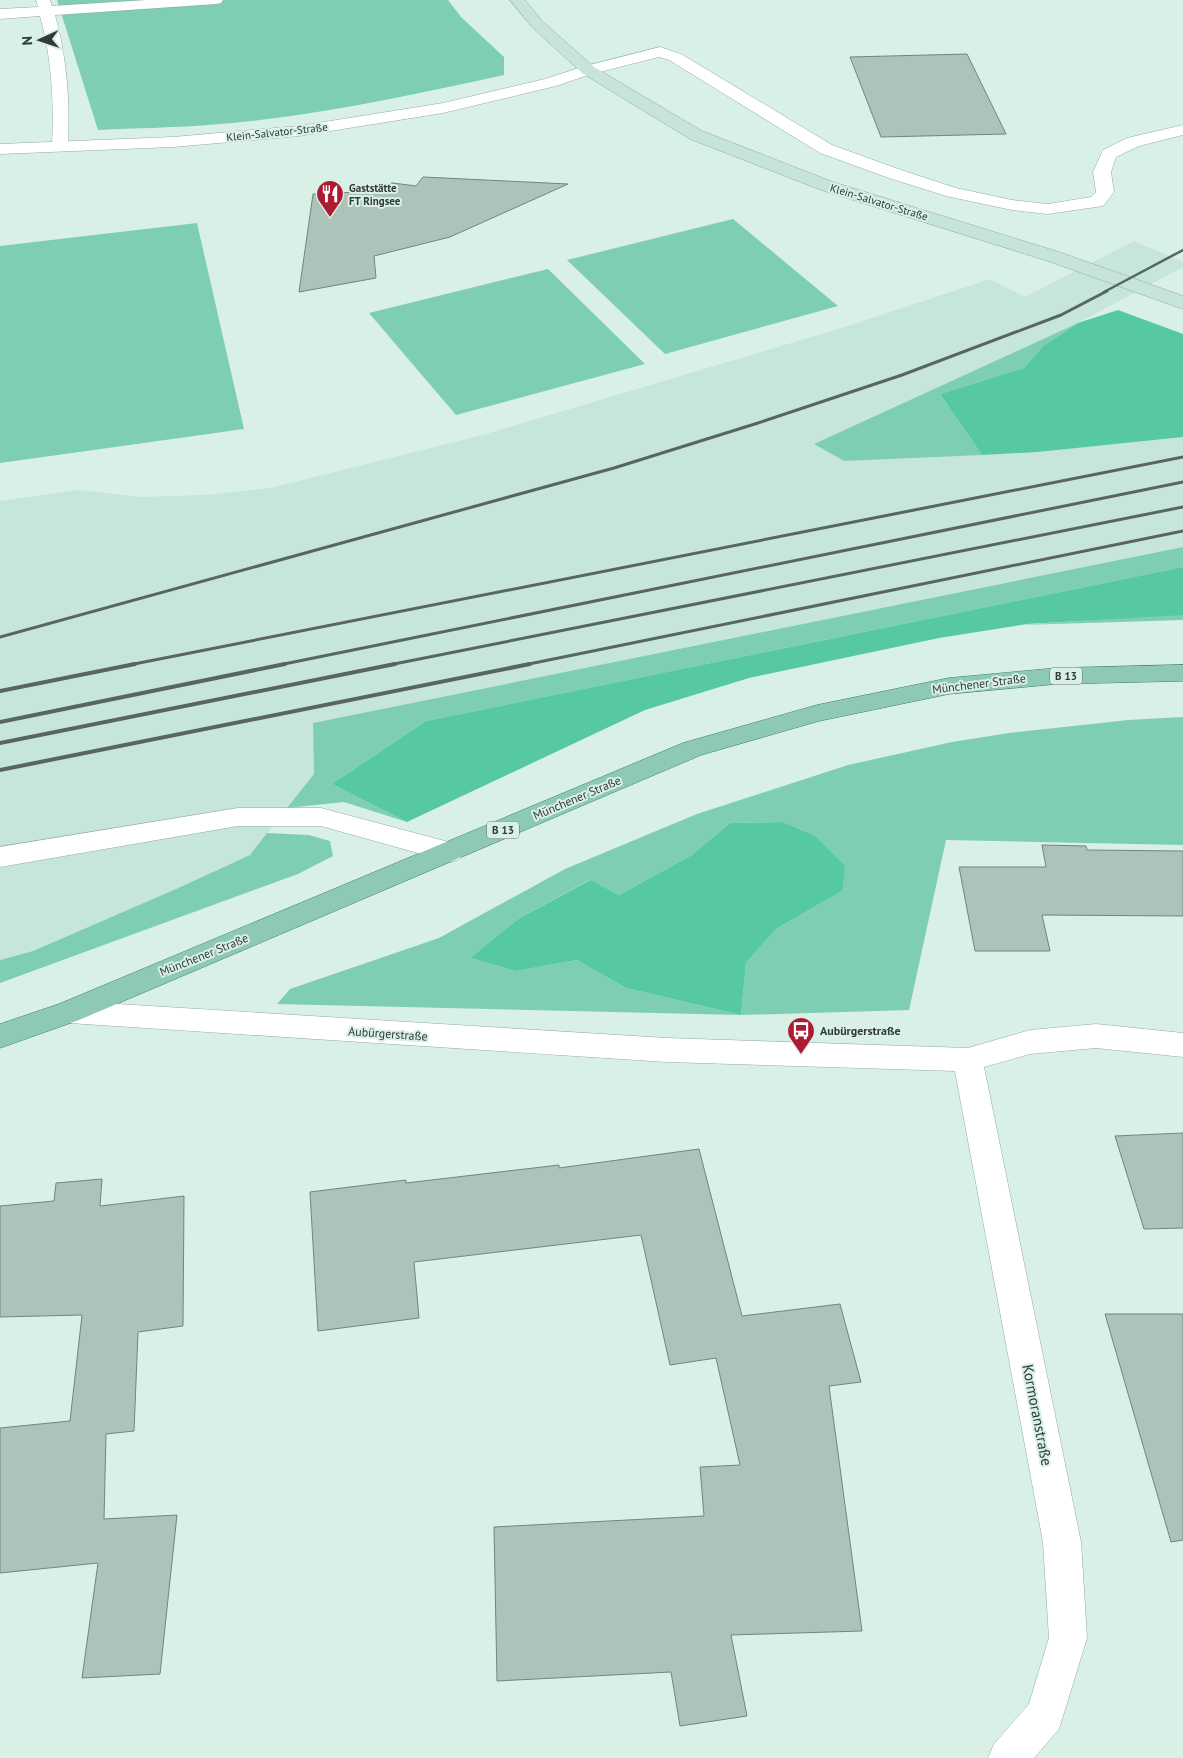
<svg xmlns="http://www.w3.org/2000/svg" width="1183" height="1758" font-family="'PT Sans',sans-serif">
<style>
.built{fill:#c6e6da}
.green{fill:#7eceb2;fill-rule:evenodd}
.forest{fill:#57c8a4}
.building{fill:#abc3b9;stroke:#70867d}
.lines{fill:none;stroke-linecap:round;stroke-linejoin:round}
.service-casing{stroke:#93aaa1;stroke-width:1}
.minor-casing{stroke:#93aaa1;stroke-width:1}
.tertiary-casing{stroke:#93aaa1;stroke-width:1}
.secondary-casing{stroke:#93aaa1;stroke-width:1}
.primary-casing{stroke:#3c7f6a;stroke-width:1}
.service{fill:#fff;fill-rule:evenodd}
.minor{fill:#fff;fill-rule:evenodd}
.tertiary{fill:#fff;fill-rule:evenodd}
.secondary{fill:#c6e4db;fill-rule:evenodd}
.primary{fill:#8ec8b6;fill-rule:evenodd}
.rail-far2{stroke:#596560;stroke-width:2.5}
.rail-far1{stroke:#596560;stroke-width:3}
.rail{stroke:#596560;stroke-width:4}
.labels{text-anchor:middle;stroke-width:4;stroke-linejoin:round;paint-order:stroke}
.far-street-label{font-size:11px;fill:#313a36;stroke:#d9f0e7}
.far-poi-label{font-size:11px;font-weight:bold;fill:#313a36;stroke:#d9f0e7;text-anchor:start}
.shield{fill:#d9f0e7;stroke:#63716b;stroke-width:1}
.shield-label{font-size:11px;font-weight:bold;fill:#313a36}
.street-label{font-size:12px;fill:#313a36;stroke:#d9f0e7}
.poi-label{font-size:12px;font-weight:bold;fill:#313a36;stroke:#d9f0e7;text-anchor:start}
.near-street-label{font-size:15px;fill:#313a36;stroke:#d9f0e7}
</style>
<rect width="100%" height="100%" fill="#d9f0e7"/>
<path class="built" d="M 1134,241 L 1183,262 L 1183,267 L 1078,323 L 814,444 L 844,461 L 1038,452 L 1183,437 L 1183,547 L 313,723 L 314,774 L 250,855 L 176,889 L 33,951 L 0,960 L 0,501 L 79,490 L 141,497 L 205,495 L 270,488 L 486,434 L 848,326 L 990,279 L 1025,297 Z"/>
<path class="green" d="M 57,0 L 448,0 L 461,17 L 504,57 L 504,75 C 407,96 308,118 208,125 C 172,128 135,128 98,130 Z
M 733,219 L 838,306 L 665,354 L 567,260 Z
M 197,223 L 244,429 L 0,463 L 0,246 Z
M 548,269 L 645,364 L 456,415 L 369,313 Z
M 1078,323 L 1043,346 L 1024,368 L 940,394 L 982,455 L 844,461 L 814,444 Z
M 1183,547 L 1183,567 L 426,721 L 332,784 L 407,822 L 344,802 L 287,808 L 314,774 L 313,723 Z
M 1164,615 L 1183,615 L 1183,620 L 1021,625 Z
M 1183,717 L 1183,845 L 946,840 L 909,1010 L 741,1015 L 277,1004 L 290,989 L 439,938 L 565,869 L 697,814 L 848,765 L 952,742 L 1009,733 L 1128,720 ZM 783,822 L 814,835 L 842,891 L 776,929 L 746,963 L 741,1015 L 626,988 L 577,960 L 516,971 L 470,958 L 518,919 L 589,880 L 619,895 L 692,855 L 730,823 Z
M 267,833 L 309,835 L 330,841 L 333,856 L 298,874 L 0,983 L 0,960 L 33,951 L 176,889 L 250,855 Z"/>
<path class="forest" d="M 1118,310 L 1183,334 L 1183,437 L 1038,452 L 982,455 L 940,394 L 1024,368 L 1043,346 L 1078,323 Z
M 1183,567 L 1183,615 L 1027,624 L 939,638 L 749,678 L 645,710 L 407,822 L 332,784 L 426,721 Z
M 783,822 L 814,835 L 845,866 L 842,891 L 776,929 L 746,963 L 741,1015 L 626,988 L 577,960 L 516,971 L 470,958 L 518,919 L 590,880 L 619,895 L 692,855 L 730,823 Z"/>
<path class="building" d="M 967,54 L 1006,134 L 881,137 L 850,57 Z
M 423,177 L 568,184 L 450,237 L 374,256 L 376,278 L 299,292 L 313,194 L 358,192 L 374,185 L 393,183 L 416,186 Z
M 1042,845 L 1086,846 L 1087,850 L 1183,851 L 1183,916 L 1042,915 L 1050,951 L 975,951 L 959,867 L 1046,867 Z
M 1183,1133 L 1183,1228 L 1144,1229 L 1115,1136 Z
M 699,1149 L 742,1316 L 840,1304 L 861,1382 L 829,1386 L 862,1631 L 731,1635 L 747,1716 L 680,1726 L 671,1672 L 497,1681 L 494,1527 L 704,1516 L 700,1467 L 740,1465 L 716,1358 L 670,1365 L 641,1235 L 414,1262 L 419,1318 L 318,1331 L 310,1192 L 406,1180 L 406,1183 L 559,1165 L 559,1168 Z
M 102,1179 L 100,1206 L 184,1196 L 183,1326 L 138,1332 L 134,1431 L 106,1434 L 104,1519 L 177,1515 L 160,1674 L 82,1678 L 98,1563 L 0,1573 L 0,1428 L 70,1421 L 82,1315 L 0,1317 L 0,1206 L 54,1201 L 56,1183 Z
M 1105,1314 L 1183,1314 L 1183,1540 L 1171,1542 Z"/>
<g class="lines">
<defs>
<path id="service" d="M 238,808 L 321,808 L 460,845 L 464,852 L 460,859 L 450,862 L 321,826 L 238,826 L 0,867 L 0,847 Z"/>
<path id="minor" d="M 36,0 L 50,0 L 52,6 L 147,0 L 223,0 L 221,3 L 216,4 L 55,15 C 67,58 70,101 68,146 L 66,150 L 54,150 L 52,146 C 54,102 52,59 40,16 L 0,19 L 0,9 L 38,7 Z
M 660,47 L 681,54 L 832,145 L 901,170 L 956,188 L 1012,200 L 1048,204 L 1091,197 L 1096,192 L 1093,172 L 1103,150 L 1127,138 L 1183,125 L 1183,135 L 1139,146 L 1116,157 L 1111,172 L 1114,192 L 1103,206 L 1048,214 L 1012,210 L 946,196 L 889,178 L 820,153 L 669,60 L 659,57 L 588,75 L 582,73 L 580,70 L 582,67 Z
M 69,1001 L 667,1038 L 968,1048 L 1030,1030 L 1096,1024 L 1183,1033 L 1183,1057 L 1096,1048 L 1030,1054 L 984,1067 L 1081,1542 L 1087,1638 L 1059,1729 L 1034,1758 L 988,1758 L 994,1744 L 1029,1704 L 1049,1638 L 1043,1542 L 955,1071 L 667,1062 L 69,1023 L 59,1020 L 54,1012 L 59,1004 Z"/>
<path id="tertiary" d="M 588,65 L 594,67 L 596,70 L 594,73 L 556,86 L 443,113 L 299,136 L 173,147 L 0,154 L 0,144 L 173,137 L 299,126 L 443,103 L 545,79 Z"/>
<path id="secondary" d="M 510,0 L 525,0 L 542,21 L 594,67 L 702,131 L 833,182 L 1062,253 L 1183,296 L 1183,309 L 1048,261 L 821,190 L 690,139 L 582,73 L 532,27 Z"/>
<path id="primary" d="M 1183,665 L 1183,681 L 1057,684 L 949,694 L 819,721 L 701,755 L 79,1020 L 0,1048 L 0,1024 L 59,1004 L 683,743 L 817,705 L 949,678 L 1057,668 Z"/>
</defs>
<use href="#service" class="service-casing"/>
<use href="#minor" class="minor-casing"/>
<use href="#tertiary" class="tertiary-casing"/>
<use href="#secondary" class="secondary-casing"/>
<use href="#primary" class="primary-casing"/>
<use href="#service" class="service"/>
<use href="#minor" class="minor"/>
<use href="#tertiary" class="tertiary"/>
<use href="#secondary" class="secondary"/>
<use href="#primary" class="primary"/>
<path class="rail-far2" d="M 1104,292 L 1183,250"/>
<path class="rail-far1" d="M 0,637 L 614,468 L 758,423 L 902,375 L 1061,315 L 1107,291
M 129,665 L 1183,457
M 279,665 L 1183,482
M 389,665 L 1183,507
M 524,665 L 1183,531"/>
<path class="rail" d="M 0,691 L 135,664
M 0,722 L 285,664
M 0,743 L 395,664
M 0,770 L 530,664"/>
</g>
<defs>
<symbol id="restaurant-pin" viewBox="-11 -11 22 30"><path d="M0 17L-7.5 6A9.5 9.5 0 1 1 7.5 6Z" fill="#af1a33" stroke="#d9f0e7"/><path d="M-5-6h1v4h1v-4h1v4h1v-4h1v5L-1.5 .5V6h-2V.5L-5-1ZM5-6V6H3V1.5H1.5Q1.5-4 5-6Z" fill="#fff"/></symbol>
<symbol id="bus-pin" viewBox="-11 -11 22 30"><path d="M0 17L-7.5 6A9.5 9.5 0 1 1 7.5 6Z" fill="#af1a33" stroke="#d9f0e7"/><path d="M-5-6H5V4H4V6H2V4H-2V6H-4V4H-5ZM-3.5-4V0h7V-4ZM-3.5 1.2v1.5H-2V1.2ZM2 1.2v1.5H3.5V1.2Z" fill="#fff"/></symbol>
</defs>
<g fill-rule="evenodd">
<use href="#restaurant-pin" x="314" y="178" width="32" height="43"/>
<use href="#bus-pin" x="785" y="1015" width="32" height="43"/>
</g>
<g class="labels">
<g class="far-street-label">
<text transform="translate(277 132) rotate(-6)" y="4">Klein-Salvator-Straße</text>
<text transform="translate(879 202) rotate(17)" y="4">Klein-Salvator-Straße</text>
</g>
<g class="far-poi-label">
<text x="349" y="192">Gaststätte<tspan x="349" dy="13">FT Ringsee</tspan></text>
</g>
<g class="shield">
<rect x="1050" y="667.5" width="32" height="17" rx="4"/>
<rect x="487" y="821.5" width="32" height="17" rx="4"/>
</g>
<g class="shield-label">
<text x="1066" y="680">B 13</text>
<text x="503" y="834">B 13</text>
</g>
<g class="street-label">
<text transform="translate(979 684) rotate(-7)" y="4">Münchener Straße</text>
<text transform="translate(577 798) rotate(-23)" y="4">Münchener Straße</text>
<text transform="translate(204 955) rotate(-22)" y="4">Münchener Straße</text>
<text transform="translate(388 1034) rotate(4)" y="4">Aubürgerstraße</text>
</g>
<g class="poi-label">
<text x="820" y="1035">Aubürgerstraße</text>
</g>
<g class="near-street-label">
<text transform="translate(1037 1415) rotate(79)" y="5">Kormoranstraße</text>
</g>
</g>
<g transform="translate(40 40) rotate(267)" stroke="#d9f0e7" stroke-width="4" paint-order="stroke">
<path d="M0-4L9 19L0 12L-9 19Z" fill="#313a36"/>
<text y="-8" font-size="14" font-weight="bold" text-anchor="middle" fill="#313a36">N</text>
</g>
</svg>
